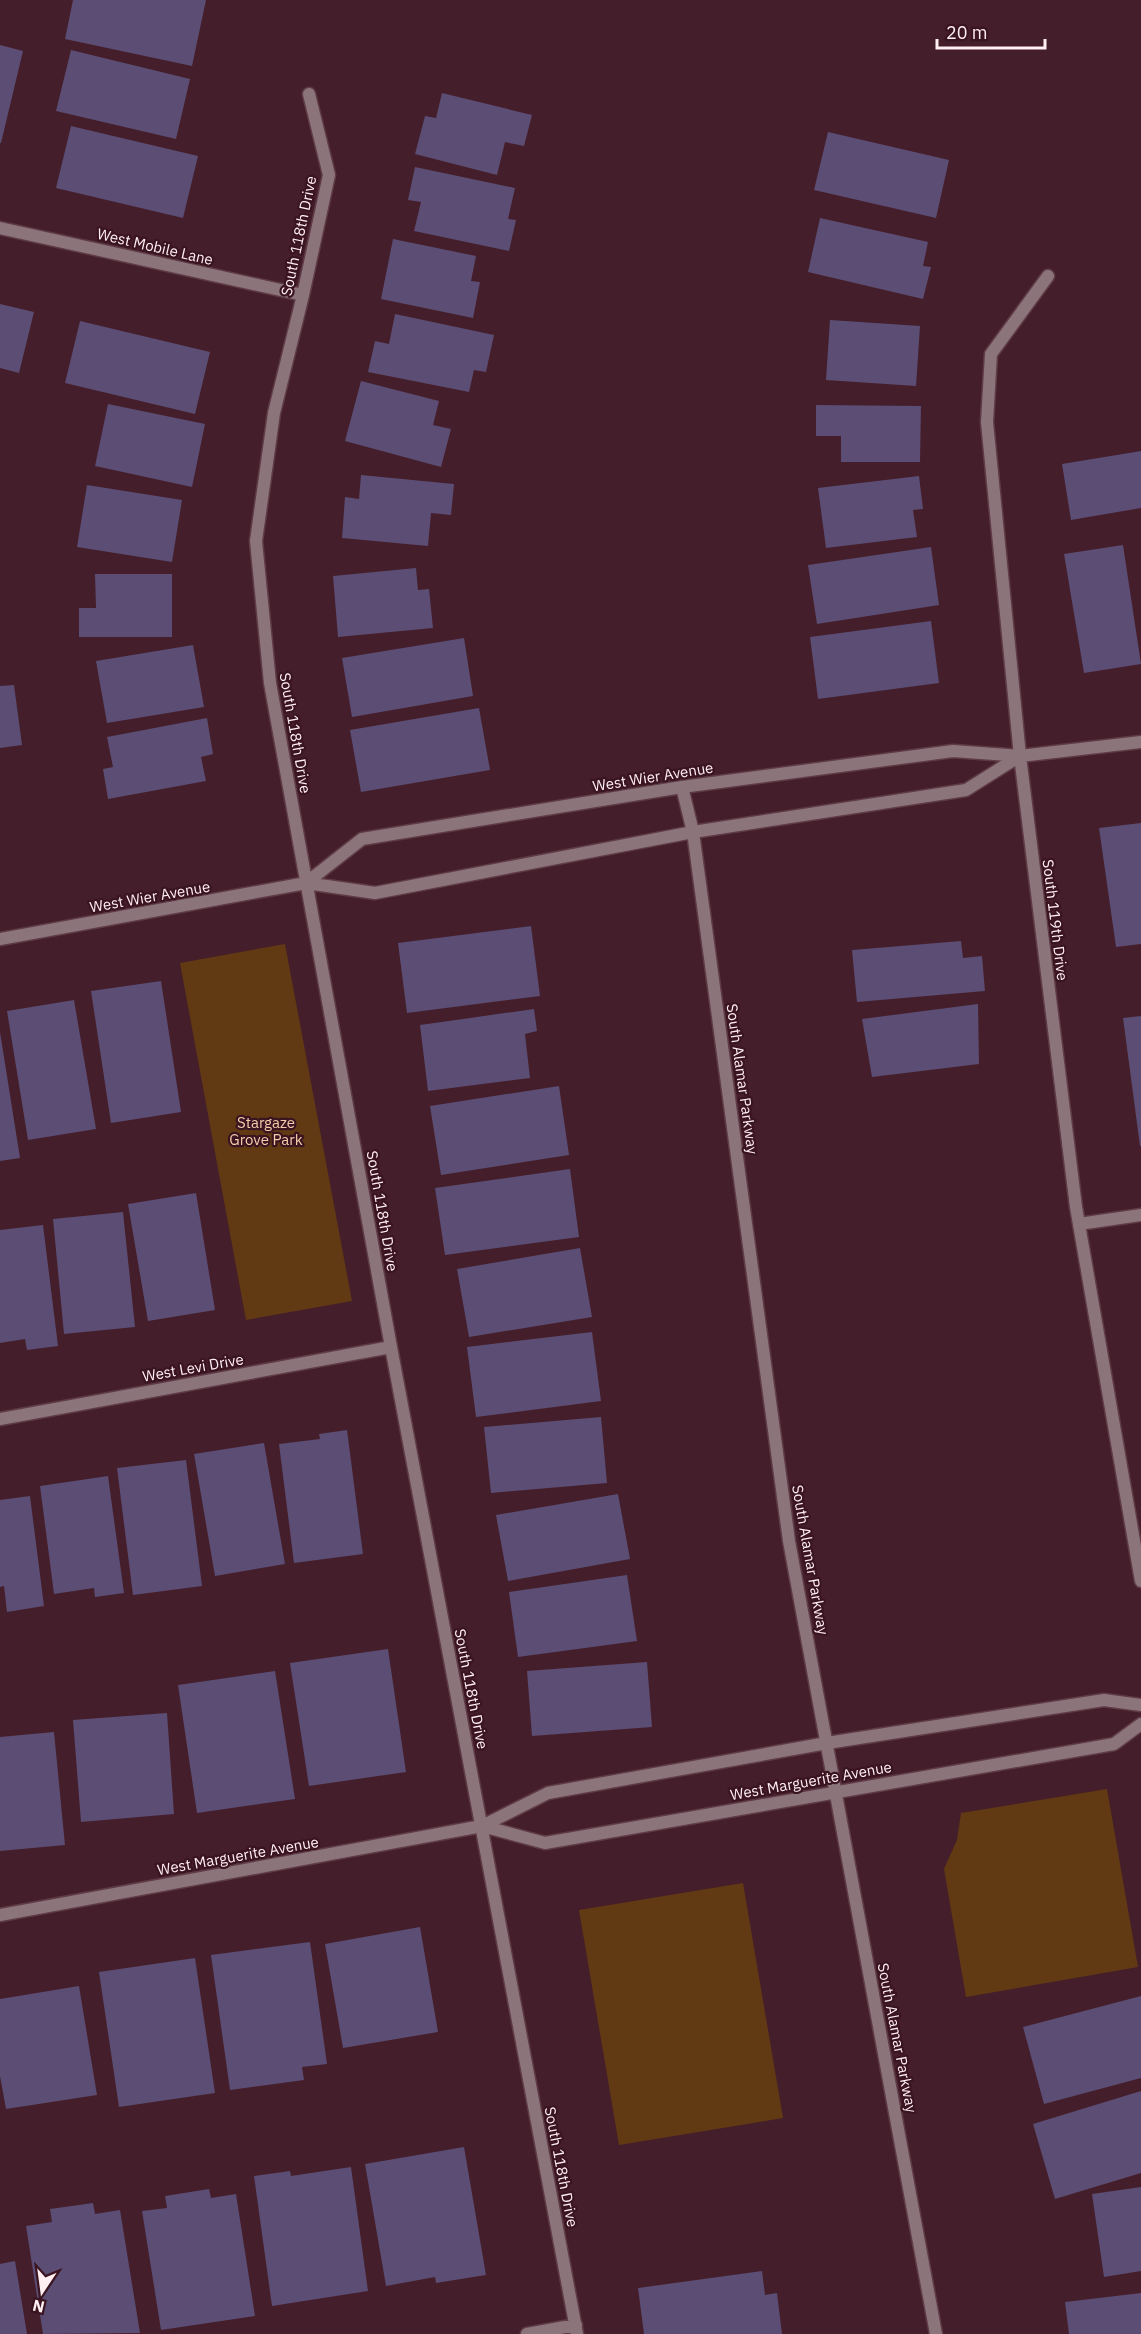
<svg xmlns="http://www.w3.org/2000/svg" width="1141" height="2334" font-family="'IBM Plex Sans',sans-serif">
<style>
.green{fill:#613a13}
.building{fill:#5b4d73}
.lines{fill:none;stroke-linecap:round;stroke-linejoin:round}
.street-casing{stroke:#5f3b47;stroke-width:15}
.street{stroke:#8b757b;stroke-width:12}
.labels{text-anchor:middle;stroke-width:4.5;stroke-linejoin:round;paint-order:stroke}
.street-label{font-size:15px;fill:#ffeef2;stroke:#3a1421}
.park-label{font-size:15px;fill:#f6cdab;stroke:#3a1421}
</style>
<rect width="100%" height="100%" fill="#451e2b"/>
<path class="green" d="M 285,944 L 352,1301 L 246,1320 L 180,963 Z
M 1107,1789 L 1138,1967 L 966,1997 L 944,1869 L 957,1840 L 961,1813 Z
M 743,1883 L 783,2118 L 619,2145 L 579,1910 Z"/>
<path class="building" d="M 73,0 L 206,0 L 192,66 L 65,39 Z
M 0,45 L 23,51 L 1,143 L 0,143 Z
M 71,50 L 190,79 L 176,139 L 56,111 Z
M 442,93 L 532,115 L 524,146 L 505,142 L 497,175 L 415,154 L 425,116 L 436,118 Z
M 71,126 L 198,156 L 183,218 L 56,188 Z
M 828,132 L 949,160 L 936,218 L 814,190 Z
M 415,167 L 515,188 L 508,219 L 516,220 L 509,251 L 414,231 L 421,202 L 408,200 Z
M 820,218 L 928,242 L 923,266 L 931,267 L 923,299 L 808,272 Z
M 393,239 L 476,256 L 471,281 L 480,282 L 473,318 L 381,299 Z
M 0,304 L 34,312 L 19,373 L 0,368 Z
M 395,314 L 494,335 L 486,372 L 474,370 L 469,392 L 368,372 L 375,341 L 389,344 Z
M 830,320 L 920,326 L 916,386 L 826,380 Z
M 80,321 L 210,352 L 195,414 L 65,383 Z
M 361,381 L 439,401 L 433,425 L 451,429 L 441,467 L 345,441 Z
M 108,404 L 205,424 L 192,487 L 95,466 Z
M 816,405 L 921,406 L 920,462 L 841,462 L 841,436 L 816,436 Z
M 1141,451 L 1141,508 L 1071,520 L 1062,464 Z
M 361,475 L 454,484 L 451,515 L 431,513 L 428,546 L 342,538 L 345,497 L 359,499 Z
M 919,476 L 923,509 L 913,510 L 917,537 L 826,548 L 818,488 Z
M 87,485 L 182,500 L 172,562 L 77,547 Z
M 1123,545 L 1141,664 L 1084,673 L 1064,554 Z
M 931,547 L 939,605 L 817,624 L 808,565 Z
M 416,568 L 418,590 L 429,589 L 433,628 L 338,637 L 333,576 Z
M 95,574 L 172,574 L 172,637 L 79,637 L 79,608 L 96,608 Z
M 931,621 L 939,683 L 818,699 L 810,637 Z
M 464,638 L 473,696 L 352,717 L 342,658 Z
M 193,645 L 204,707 L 107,723 L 96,661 Z
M 14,685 L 22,745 L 0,748 L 0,686 Z
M 479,708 L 490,770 L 361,792 L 350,730 Z
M 207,718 L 213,754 L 201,757 L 206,781 L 108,799 L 103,769 L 113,767 L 107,737 Z
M 1141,823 L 1141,944 L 1116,947 L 1099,828 Z
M 531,926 L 540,996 L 407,1013 L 398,943 Z
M 961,941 L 963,958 L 982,956 L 985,991 L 857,1002 L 852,950 Z
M 161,981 L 181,1112 L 111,1123 L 91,991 Z
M 74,1000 L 96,1129 L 28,1140 L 7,1011 Z
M 978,1004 L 979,1064 L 872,1077 L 862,1019 Z
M 534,1009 L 537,1031 L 525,1034 L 530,1078 L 428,1091 L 420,1025 Z
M 1141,1016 L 1141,1146 L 1140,1146 L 1123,1018 Z
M 0,1032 L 20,1158 L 0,1161 Z
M 559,1086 L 569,1155 L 441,1175 L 430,1106 Z
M 570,1169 L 579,1237 L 445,1255 L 435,1188 Z
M 196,1193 L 215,1310 L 148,1321 L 128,1204 Z
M 123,1212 L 135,1327 L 64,1334 L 53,1219 Z
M 43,1225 L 58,1346 L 27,1350 L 25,1339 L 0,1343 L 0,1230 Z
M 580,1248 L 592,1317 L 469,1337 L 457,1269 Z
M 592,1332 L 601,1401 L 476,1417 L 467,1347 Z
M 601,1417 L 607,1483 L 491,1493 L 484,1427 Z
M 347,1430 L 363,1554 L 294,1563 L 279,1444 L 320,1439 L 319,1434 Z
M 264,1443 L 285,1564 L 215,1576 L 194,1454 Z
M 186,1460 L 202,1586 L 133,1595 L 117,1468 Z
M 108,1476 L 124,1593 L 95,1597 L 94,1588 L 54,1594 L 40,1486 Z
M 618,1494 L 630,1559 L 508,1581 L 496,1515 Z
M 30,1496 L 44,1606 L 7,1612 L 4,1586 L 0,1587 L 0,1500 Z
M 627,1575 L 637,1641 L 518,1657 L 509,1592 Z
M 388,1649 L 406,1772 L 309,1786 L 290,1663 Z
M 647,1662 L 652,1727 L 532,1736 L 527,1671 Z
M 275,1671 L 295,1799 L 197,1813 L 178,1685 Z
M 167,1713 L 174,1814 L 81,1822 L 73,1720 Z
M 54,1732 L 65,1845 L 0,1851 L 0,1737 Z
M 420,1927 L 438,2032 L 343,2048 L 325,1944 Z
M 310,1942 L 327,2064 L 302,2067 L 304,2080 L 230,2090 L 211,1955 Z
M 195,1958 L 215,2093 L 119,2107 L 99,1972 Z
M 79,1986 L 97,2095 L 6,2109 L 0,2076 L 0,1999 Z
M 1141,1996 L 1141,2078 L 1044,2104 L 1023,2027 Z
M 1141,2091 L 1141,2173 L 1055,2199 L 1033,2124 Z
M 464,2147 L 486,2275 L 436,2283 L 435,2277 L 386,2286 L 365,2164 Z
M 351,2167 L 368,2291 L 272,2306 L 254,2176 L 290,2171 L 291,2176 Z
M 1141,2187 L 1141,2271 L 1104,2277 L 1092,2194 Z
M 209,2189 L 211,2198 L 236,2194 L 255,2316 L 161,2330 L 142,2211 L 167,2208 L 165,2196 Z
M 93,2203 L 95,2214 L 120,2210 L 140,2333 L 43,2334 L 26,2226 L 52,2222 L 50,2209 Z
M 15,2261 L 27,2334 L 0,2334 L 0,2264 Z
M 762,2271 L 765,2295 L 777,2293 L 782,2334 L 644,2334 L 638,2288 Z
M 1141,2293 L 1141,2334 L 1069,2334 L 1065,2302 Z"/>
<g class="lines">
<defs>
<path id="street" d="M 309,94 L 329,175 L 303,295 L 274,413 L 256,541 L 270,683 L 391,1347 L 577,2334
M 0,228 L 303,295
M 1048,276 L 991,354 L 987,422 L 1020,756 L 1076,1207 L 1141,1581
M 682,787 L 693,832 L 789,1541 L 936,2334
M 306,883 L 362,839 L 682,787 L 953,751 L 1020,756 L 1141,742
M 0,939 L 306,883 L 375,893 L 693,832 L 966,790 L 1020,756
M 1079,1224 L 1141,1215
M 0,1419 L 391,1347
M 482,1826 L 545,1843 L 1114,1744 L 1141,1724
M 0,1915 L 482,1826 L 548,1793 L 827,1743 L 1104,1700 L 1141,1705
M 527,2334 L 576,2325"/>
</defs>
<use href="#street" class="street-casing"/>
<use href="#street" class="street"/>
</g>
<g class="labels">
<g class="street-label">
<text transform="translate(299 236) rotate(-78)" y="5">South 118th Drive</text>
<text transform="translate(155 247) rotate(13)" y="5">West Mobile Lane</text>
<text transform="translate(295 733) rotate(80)" y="5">South 118th Drive</text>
<text transform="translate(653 777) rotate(-9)" y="5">West Wier Avenue</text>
<text transform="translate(150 897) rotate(-10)" y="5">West Wier Avenue</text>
<text transform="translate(1055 920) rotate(83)" y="5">South 119th Drive</text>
<text transform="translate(742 1079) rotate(82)" y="5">South Alamar Parkway</text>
<text transform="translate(382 1211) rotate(80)" y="5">South 118th Drive</text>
<text transform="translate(193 1368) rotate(-10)" y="5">West Levi Drive</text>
<text transform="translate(810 1560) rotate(80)" y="5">South Alamar Parkway</text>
<text transform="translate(471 1689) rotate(79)" y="5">South 118th Drive</text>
<text transform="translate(811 1781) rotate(-10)" y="5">West Marguerite Avenue</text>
<text transform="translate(238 1856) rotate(-10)" y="5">West Marguerite Avenue</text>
<text transform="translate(897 2038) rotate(79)" y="5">South Alamar Parkway</text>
<text transform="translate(561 2167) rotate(79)" y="5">South 118th Drive</text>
</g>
<g class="park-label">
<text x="266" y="1128">Stargaze<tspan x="266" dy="17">Grove Park</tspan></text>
</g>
</g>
<g transform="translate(42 2292) rotate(193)" stroke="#3a1421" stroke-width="4.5" paint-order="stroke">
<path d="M0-4.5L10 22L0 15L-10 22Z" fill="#ffeef2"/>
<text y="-9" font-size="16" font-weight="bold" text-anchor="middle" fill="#ffeef2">N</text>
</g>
<path d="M937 39v9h108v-9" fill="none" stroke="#ffeef2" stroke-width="3"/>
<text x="946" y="39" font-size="18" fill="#ffeef2" stroke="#3a1421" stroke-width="4.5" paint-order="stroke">20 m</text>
</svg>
